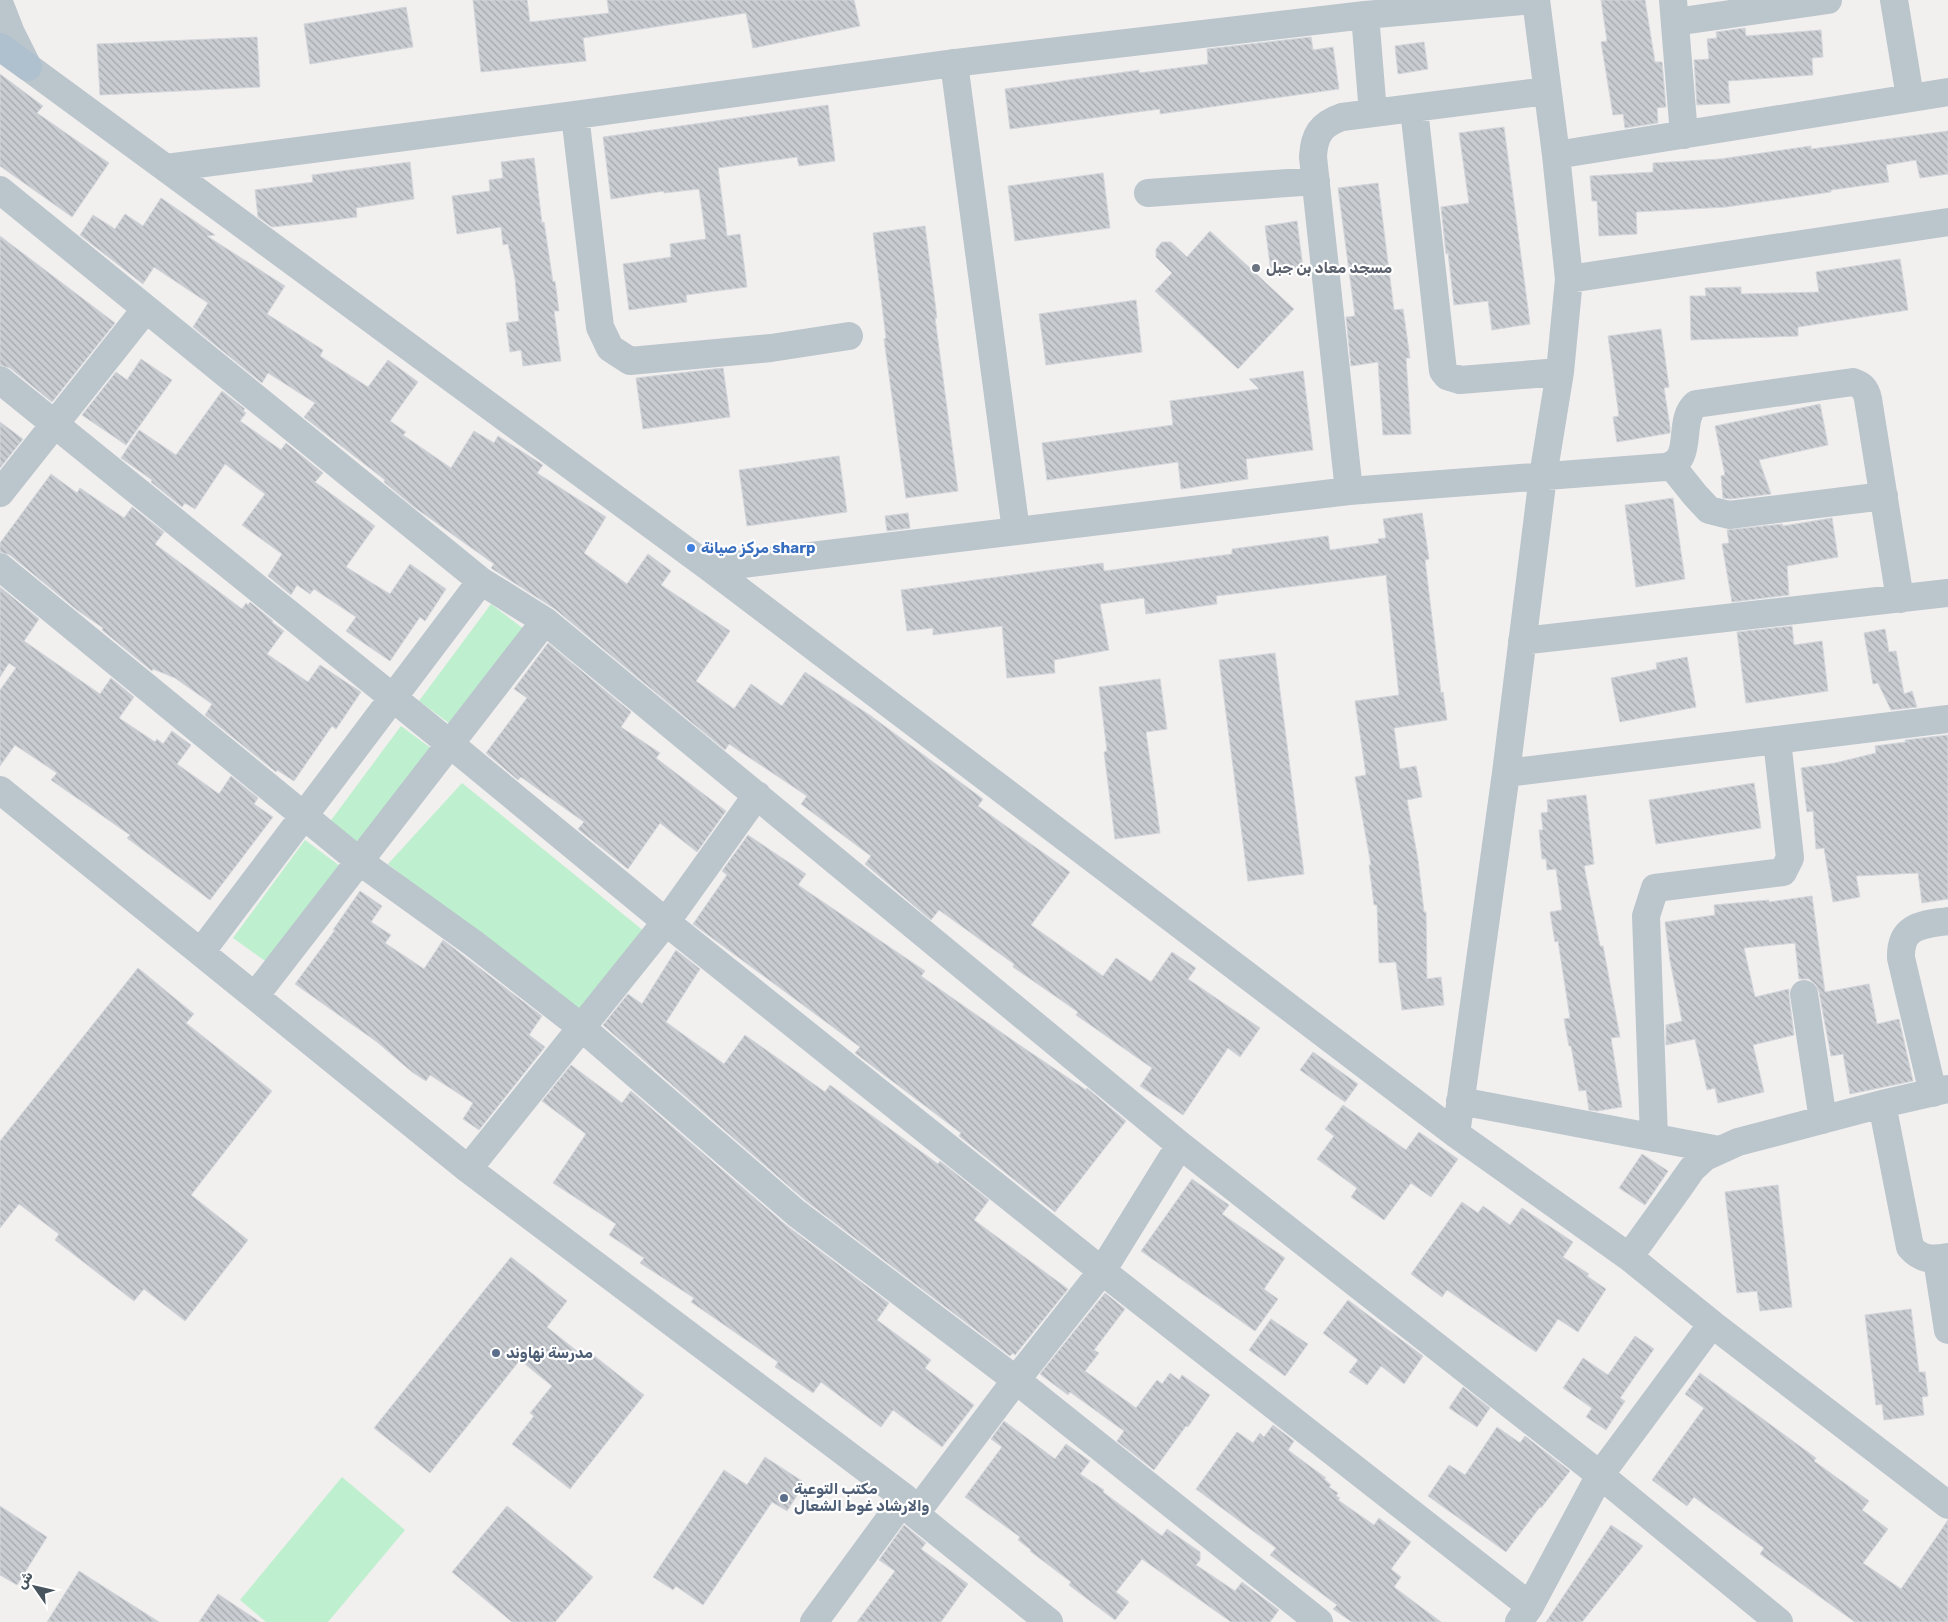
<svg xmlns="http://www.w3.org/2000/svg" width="1948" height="1622" font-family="Rubik,Cairo,sans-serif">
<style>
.green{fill:#beefce}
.building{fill:url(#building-back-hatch);stroke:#d3d6db}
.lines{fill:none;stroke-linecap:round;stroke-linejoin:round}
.minor{stroke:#bbc5cc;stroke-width:28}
.primary{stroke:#afc0ce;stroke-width:28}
.worship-dot{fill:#6b7280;stroke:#fff;stroke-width:2}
.shop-dot{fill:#3f7fe0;stroke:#fff;stroke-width:2}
.service-dot{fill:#5c6f8a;stroke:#fff;stroke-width:2}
.labels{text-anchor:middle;stroke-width:4.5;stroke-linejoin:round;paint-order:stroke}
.worship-label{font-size:15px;font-weight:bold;fill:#5b616d;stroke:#fff;text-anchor:start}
.shop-label{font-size:15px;font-weight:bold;fill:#366cbe;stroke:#fff;text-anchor:start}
.service-label{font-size:15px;font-weight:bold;fill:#4e5e75;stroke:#fff;text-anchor:start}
</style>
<defs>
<pattern id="building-back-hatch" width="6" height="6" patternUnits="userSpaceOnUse" patternTransform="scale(1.25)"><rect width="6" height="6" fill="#c9cdd2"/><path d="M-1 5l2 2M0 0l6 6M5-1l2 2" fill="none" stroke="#a5a9ae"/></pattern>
</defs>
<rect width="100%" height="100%" fill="#f2efef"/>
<path class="green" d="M 491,604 L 529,633 L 457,729 L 419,701 Z
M 401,726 L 439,754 L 367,851 L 329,823 Z
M 462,783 L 645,932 L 581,1017 L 388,864 Z
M 305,840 L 344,869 L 272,966 L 233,938 Z
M 342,1477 L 405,1530 L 328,1622 L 266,1622 L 240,1600 Z"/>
<path class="building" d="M 473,0 L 527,0 L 530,22 L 609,13 L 607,0 L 854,0 L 860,26 L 753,48 L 746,13 L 583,38 L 586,61 L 481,72 Z
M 1601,0 L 1645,0 L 1655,62 L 1662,62 L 1666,107 L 1657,108 L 1658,123 L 1625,128 L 1623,114 L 1613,115 L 1601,42 L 1607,41 Z
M 406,7 L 413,47 L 310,64 L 304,24 Z
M 1745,28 L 1746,36 L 1821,30 L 1823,57 L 1812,58 L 1813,75 L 1728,81 L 1730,103 L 1697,105 L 1694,60 L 1709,59 L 1707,39 L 1717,38 L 1716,32 Z
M 257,37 L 260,87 L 100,95 L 97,44 Z
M 1311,37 L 1313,50 L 1333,47 L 1339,89 L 1160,114 L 1160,109 L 1010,129 L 1005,89 L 1139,70 L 1139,73 L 1208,64 L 1207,49 Z
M 1424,42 L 1428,69 L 1398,74 L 1395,46 Z
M 0,74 L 43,106 L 37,113 L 109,163 L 72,217 L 0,166 Z
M 828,105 L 835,161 L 799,166 L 797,157 L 718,168 L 727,236 L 740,234 L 747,287 L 686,295 L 687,302 L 629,310 L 623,264 L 671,257 L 670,244 L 706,239 L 699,189 L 664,193 L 664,191 L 611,199 L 603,137 Z
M 1504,127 L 1530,324 L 1492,330 L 1488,301 L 1454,305 L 1448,253 L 1446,254 L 1441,207 L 1469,203 L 1459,133 Z
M 1948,131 L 1948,174 L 1920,178 L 1916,160 L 1886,165 L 1889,182 L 1831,190 L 1831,192 L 1726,207 L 1636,212 L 1637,234 L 1599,236 L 1597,201 L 1592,201 L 1590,176 L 1653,172 L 1653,163 L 1720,159 L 1811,146 L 1811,149 Z
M 534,158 L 542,223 L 544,222 L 553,282 L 555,281 L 559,311 L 554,311 L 561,361 L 523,366 L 521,350 L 510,352 L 506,323 L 519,321 L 515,279 L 508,244 L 503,245 L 501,227 L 457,234 L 452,196 L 490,191 L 489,180 L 503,178 L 501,162 Z
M 410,162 L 414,199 L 356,208 L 357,217 L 318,222 L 272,227 L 258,217 L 255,190 L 313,182 L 312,175 Z
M 1103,173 L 1110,228 L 1015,241 L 1008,186 Z
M 1378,183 L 1394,310 L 1403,309 L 1410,358 L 1406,358 L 1411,434 L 1383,435 L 1378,362 L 1351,366 L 1346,317 L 1355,316 L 1338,188 Z
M 161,198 L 215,235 L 207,236 L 285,286 L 267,314 L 323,350 L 320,356 L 368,387 L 388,360 L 418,382 L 390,421 L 406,432 L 403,435 L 451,468 L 474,431 L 494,443 L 498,436 L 543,465 L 537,473 L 606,517 L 584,553 L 627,584 L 648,554 L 671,571 L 661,585 L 730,631 L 696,681 L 734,709 L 751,684 L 782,706 L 805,672 L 871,716 L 983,799 L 978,806 L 1070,872 L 1031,925 L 1103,976 L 1116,958 L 1151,982 L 1172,952 L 1196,968 L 1188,979 L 1260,1028 L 1240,1057 L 1228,1048 L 1183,1115 L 1140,1086 L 1152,1068 L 1076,1015 L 1078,1012 L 1013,967 L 1014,964 L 939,910 L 931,920 L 865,864 L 871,856 L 801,804 L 807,796 L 729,744 L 725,750 L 555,609 L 491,568 L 494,564 L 414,507 L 384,482 L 385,480 L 304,417 L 315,403 L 268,373 L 262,383 L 193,327 L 208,303 L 154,267 L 143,284 L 80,235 L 93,215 L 115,229 L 125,214 L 143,226 Z
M 1297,221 L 1303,268 L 1271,272 L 1265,226 Z
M 925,226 L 937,318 L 935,318 L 958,491 L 906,498 L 884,339 L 886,338 L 873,233 Z
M 1210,231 L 1294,309 L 1238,369 L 1155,291 L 1172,273 L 1156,257 L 1156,249 L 1162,242 L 1171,242 L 1187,257 Z
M 0,236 L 115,323 L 52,402 L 10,368 L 0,365 Z
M 1900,259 L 1908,310 L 1798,327 L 1798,336 L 1691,340 L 1690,296 L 1706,296 L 1705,288 L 1741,287 L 1741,294 L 1819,292 L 1816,272 Z
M 1136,300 L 1142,352 L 1046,365 L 1039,314 Z
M 1661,329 L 1669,387 L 1664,388 L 1670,427 L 1670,433 L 1617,442 L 1613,417 L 1619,416 L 1608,336 Z
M 141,359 L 172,380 L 126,445 L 82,415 L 116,372 L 127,380 Z
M 723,368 L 730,417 L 643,429 L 636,378 Z
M 1303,371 L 1313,450 L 1246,459 L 1248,479 L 1181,489 L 1178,462 L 1047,480 L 1042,443 L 1173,425 L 1170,401 L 1259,389 L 1249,379 Z
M 222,391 L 245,409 L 243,411 L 246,413 L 240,421 L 281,450 L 286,443 L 323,473 L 315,482 L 375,526 L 346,567 L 390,594 L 410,564 L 446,589 L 425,621 L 420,617 L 390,661 L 346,631 L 356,617 L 314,589 L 310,594 L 297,585 L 291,595 L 268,576 L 282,554 L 242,525 L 265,494 L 225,464 L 195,509 L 185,503 L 182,507 L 151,482 L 152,480 L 121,458 L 139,430 L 176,455 Z
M 1820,404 L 1828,445 L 1759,460 L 1771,494 L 1730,499 L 1723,498 L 1721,476 L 1725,475 L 1715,426 Z
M 0,422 L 23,439 L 0,468 Z
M 839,456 L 847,512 L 747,526 L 739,470 Z
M 51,474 L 77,493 L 80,488 L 124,518 L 132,507 L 164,532 L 155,544 L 242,609 L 246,603 L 248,605 L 250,602 L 273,621 L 272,622 L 284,631 L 267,654 L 308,682 L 320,665 L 361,692 L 336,729 L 332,726 L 294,781 L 277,770 L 276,772 L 205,715 L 212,704 L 175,678 L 153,669 L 152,671 L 102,630 L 103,628 L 77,610 L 10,555 L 0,552 L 0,543 Z
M 1673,498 L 1685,579 L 1636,587 L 1625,505 Z
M 908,513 L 910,528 L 887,531 L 885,516 Z
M 1422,513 L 1429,559 L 1425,560 L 1441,693 L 1443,692 L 1447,720 L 1394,728 L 1400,769 L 1416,766 L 1422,797 L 1407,800 L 1418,860 L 1424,912 L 1426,912 L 1427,979 L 1441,977 L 1444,1005 L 1402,1010 L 1396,962 L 1379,963 L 1377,905 L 1374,905 L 1369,865 L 1371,865 L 1355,777 L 1366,775 L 1355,701 L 1399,695 L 1386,575 L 1216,596 L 1217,604 L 1146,614 L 1144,598 L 1100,604 L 1109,650 L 1054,660 L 1055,673 L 1007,678 L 1002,626 L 933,635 L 933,628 L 907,631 L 901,590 L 1103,563 L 1104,571 L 1232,554 L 1232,549 L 1328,536 L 1330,550 L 1379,543 L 1378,539 L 1386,538 L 1383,519 Z
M 1832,518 L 1838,557 L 1787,566 L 1789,595 L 1732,602 L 1722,544 L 1729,543 L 1727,530 L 1782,524 L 1783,526 Z
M 0,587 L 39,619 L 24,641 L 100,694 L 111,678 L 134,697 L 119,718 L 155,742 L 157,739 L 163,744 L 172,731 L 191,745 L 177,764 L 219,794 L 231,776 L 258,798 L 254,804 L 273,817 L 210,900 L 127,838 L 130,835 L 51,780 L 57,773 L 15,745 L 0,766 L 0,690 L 16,668 L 9,663 L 0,677 Z
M 1792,626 L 1794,645 L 1822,641 L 1828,691 L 1746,703 L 1737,632 Z
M 1885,629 L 1889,652 L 1896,651 L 1904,694 L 1912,691 L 1917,707 L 1891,710 L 1878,683 L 1873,684 L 1864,633 Z
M 548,643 L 631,712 L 621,727 L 660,753 L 656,758 L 726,811 L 697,852 L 660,823 L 628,869 L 578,829 L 584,822 L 521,777 L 518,780 L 486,753 L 527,698 L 514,689 Z
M 1275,653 L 1304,874 L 1248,881 L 1219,660 Z
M 1687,657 L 1696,707 L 1620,722 L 1611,678 L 1657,669 L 1656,663 Z
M 1160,679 L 1167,729 L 1146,732 L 1160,833 L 1115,839 L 1104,752 L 1107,751 L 1099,687 Z
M 1948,735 L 1948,899 L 1922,903 L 1918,873 L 1856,876 L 1860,897 L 1833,902 L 1824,848 L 1816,849 L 1813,811 L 1807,812 L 1801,768 L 1835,763 L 1876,753 L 1875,746 L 1906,742 L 1905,740 Z
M 1754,783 L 1761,828 L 1656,844 L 1649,800 Z
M 1586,795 L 1594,864 L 1584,866 L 1600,946 L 1603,946 L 1620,1037 L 1611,1038 L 1622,1107 L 1597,1111 L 1589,1110 L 1586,1090 L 1579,1091 L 1571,1046 L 1569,1046 L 1564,1019 L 1570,1018 L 1558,941 L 1555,942 L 1550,912 L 1562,910 L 1556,869 L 1547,870 L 1546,859 L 1542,859 L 1539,830 L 1543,830 L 1541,813 L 1548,812 L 1547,800 Z
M 748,835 L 806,874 L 798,885 L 925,971 L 921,976 L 1018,1044 L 1086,1090 L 1087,1088 L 1126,1121 L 1055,1212 L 959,1136 L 961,1133 L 855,1053 L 860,1047 L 693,924 L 727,875 L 722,871 Z
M 360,891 L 382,906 L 371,922 L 391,935 L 385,943 L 424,969 L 443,940 L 542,1016 L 529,1035 L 545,1047 L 479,1130 L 463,1119 L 473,1103 L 430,1075 L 426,1081 L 412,1072 L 377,1042 L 295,984 L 335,930 L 333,930 Z
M 1812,896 L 1825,992 L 1869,984 L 1877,1024 L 1899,1019 L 1913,1081 L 1850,1094 L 1843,1054 L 1831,1056 L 1819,992 L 1816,985 L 1809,979 L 1799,979 L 1795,943 L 1744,948 L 1755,997 L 1789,989 L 1789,996 L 1794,1035 L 1753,1045 L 1764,1092 L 1718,1103 L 1715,1088 L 1707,1090 L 1695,1039 L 1666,1045 L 1666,1025 L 1682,1021 L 1670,961 L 1665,922 L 1715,915 L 1714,905 L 1769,900 L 1769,902 Z
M 676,950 L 700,969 L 666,1022 L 724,1064 L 745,1035 L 825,1092 L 830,1085 L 938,1164 L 940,1161 L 989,1200 L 974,1220 L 1068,1289 L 1015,1355 L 1013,1353 L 1010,1356 L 806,1201 L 603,1025 L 628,994 L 642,1004 Z
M 138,968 L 194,1014 L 186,1023 L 272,1091 L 191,1195 L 248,1240 L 185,1321 L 144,1289 L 134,1301 L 55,1240 L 59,1234 L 19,1204 L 0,1228 L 0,1141 Z
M 1313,1052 L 1358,1084 L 1345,1102 L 1300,1070 Z
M 571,1065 L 622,1103 L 631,1091 L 786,1225 L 889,1303 L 877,1320 L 931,1360 L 925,1368 L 974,1405 L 942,1447 L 893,1410 L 881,1427 L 821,1382 L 813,1393 L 775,1367 L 778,1362 L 691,1302 L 694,1298 L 640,1263 L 644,1258 L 609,1235 L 616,1224 L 553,1183 L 586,1134 L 542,1101 Z
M 1343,1105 L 1406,1150 L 1419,1132 L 1458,1159 L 1431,1197 L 1411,1183 L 1384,1220 L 1351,1197 L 1357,1188 L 1317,1159 L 1334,1136 L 1325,1129 Z
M 1642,1154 L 1668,1171 L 1645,1205 L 1619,1188 Z
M 1192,1179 L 1229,1205 L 1222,1214 L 1285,1258 L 1264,1289 L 1278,1299 L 1255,1331 L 1141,1251 Z
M 1778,1185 L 1792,1307 L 1760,1311 L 1757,1291 L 1737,1293 L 1725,1192 Z
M 1462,1202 L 1478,1213 L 1483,1206 L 1510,1225 L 1522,1208 L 1573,1242 L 1563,1257 L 1589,1274 L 1587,1276 L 1606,1289 L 1578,1332 L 1558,1319 L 1536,1352 L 1447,1290 L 1442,1297 L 1411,1274 Z
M 511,1257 L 567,1301 L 547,1327 L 588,1360 L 592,1354 L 644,1395 L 570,1489 L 512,1444 L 534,1416 L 530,1413 L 552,1386 L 520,1360 L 430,1473 L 374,1428 Z
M 1105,1293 L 1125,1309 L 1094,1350 L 1099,1353 L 1085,1371 L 1136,1408 L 1157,1380 L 1162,1384 L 1170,1373 L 1179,1380 L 1182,1375 L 1210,1395 L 1188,1427 L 1186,1426 L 1154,1470 L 1117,1441 L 1124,1431 L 1070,1392 L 1068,1395 L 1040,1374 Z
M 1348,1300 L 1423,1356 L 1404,1384 L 1381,1366 L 1367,1385 L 1349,1372 L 1358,1360 L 1323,1333 Z
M 1911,1309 L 1919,1372 L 1925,1372 L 1928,1396 L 1922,1397 L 1924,1415 L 1884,1420 L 1882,1404 L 1876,1405 L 1865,1315 Z
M 1271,1319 L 1308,1344 L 1285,1376 L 1249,1350 Z
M 1635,1336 L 1654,1349 L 1620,1398 L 1625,1401 L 1606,1430 L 1586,1417 L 1592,1408 L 1563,1388 L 1583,1358 L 1608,1375 Z
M 1700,1373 L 1816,1458 L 1814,1461 L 1869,1501 L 1862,1510 L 1888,1529 L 1863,1563 L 1901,1589 L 1948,1520 L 1948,1622 L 1855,1622 L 1760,1554 L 1764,1548 L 1694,1497 L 1687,1506 L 1652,1480 L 1704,1408 L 1685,1394 Z
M 1463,1387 L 1490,1408 L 1477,1427 L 1449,1408 Z
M 1004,1421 L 1055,1459 L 1066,1444 L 1090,1461 L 1080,1474 L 1104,1490 L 1103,1492 L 1162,1536 L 1167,1529 L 1200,1552 L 1200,1560 L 1196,1565 L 1235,1591 L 1242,1582 L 1279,1610 L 1270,1622 L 1231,1622 L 1142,1559 L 1116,1592 L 1129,1602 L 1115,1620 L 1069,1585 L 1071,1582 L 1030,1551 L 1031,1550 L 1018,1540 L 1020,1537 L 965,1497 L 1002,1447 L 991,1439 Z
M 1273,1425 L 1294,1441 L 1288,1450 L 1326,1478 L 1324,1479 L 1331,1485 L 1329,1487 L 1338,1493 L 1336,1496 L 1340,1498 L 1338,1500 L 1374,1525 L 1379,1518 L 1411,1542 L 1391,1569 L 1401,1577 L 1394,1587 L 1441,1622 L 1352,1622 L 1333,1609 L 1337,1605 L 1270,1555 L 1276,1548 L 1196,1489 L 1237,1432 L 1253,1443 L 1260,1433 L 1264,1437 Z
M 1497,1427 L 1520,1443 L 1525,1436 L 1570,1471 L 1541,1508 L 1540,1507 L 1506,1552 L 1428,1496 L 1449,1465 L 1465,1475 Z
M 765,1457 L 805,1483 L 787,1511 L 772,1502 L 703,1605 L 676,1586 L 673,1590 L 653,1577 L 724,1470 L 747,1485 Z
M 0,1506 L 47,1537 L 17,1585 L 0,1575 Z
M 507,1506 L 593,1577 L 555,1622 L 512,1622 L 452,1572 Z
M 904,1525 L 926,1543 L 921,1549 L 968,1584 L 941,1622 L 857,1622 L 895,1571 L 879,1560 Z
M 1611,1525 L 1643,1546 L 1582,1622 L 1546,1622 Z
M 79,1571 L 159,1622 L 47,1622 Z
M 218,1594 L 260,1622 L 199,1622 Z"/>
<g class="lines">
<path class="minor" d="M 1673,0 L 1684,135
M 1894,0 L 1910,97
M 0,5 L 11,33 L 28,67 L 710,568 L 1456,1134 L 1629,1257 L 1712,1324 L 1948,1505
M 1365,15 L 1373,113
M 1675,22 L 1828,0
M 954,63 L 1016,531
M 1414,109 L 1443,371 L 1447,376 L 1460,380 L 1560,372
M 575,115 L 600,327 L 610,348 L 630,361 L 771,348 L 849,336
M 1556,155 L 1948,92
M 166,168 L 575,115 L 954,63 L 1365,15 L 1534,0
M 0,190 L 481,581 L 545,621 L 1180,1145 L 1600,1475 L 1779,1622
M 1148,193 L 1316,181
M 1569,279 L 1948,222
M 0,380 L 450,744 L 666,922 L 1102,1271 L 1530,1606
M 1671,465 L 1695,495 L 1709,510 L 1729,515 L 1884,496
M 1349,491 L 1313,157 C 1314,135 1321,124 1342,117 L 1547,91
M 0,493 L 145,310
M 0,567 L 359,861 L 473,943 L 581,1027 L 796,1213 L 1016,1380 L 1319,1622
M 710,568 L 1349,491 L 1665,467 C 1696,461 1676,421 1696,404 L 1853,382 C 1862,385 1866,389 1868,399 L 1900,599
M 1522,641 L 1948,593
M 1506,773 L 1948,719
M 0,790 L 468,1169 L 905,1498 L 915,1514 L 1049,1622
M 201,952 L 481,581
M 1804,994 L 1823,1120
M 255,996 L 545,621
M 1933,1093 L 1901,958 C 1900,925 1922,925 1948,921
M 1460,1101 L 1719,1150
M 1882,1104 L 1910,1247 C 1921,1260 1932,1260 1948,1257
M 1456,1134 L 1506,773 L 1543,476 L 1560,372 L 1569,279 L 1556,155 L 1536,0
M 1654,1138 L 1646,916 L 1655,888 L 1783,872 L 1790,858 L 1777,740
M 468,1169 L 666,922 L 757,795
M 1629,1257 L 1678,1189 L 1692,1169 L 1705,1157 L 1738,1142 L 1882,1104 L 1948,1089
M 1937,1259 L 1948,1330
M 915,1514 L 1016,1380 L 1102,1271 L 1180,1145
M 814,1622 L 905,1498
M 1519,1622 L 1530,1606 L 1600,1475 L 1712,1324"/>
<path class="primary" d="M 0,47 L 28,67"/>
</g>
<circle class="worship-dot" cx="1256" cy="268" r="5"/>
<circle class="shop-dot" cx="691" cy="548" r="5"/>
<g class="service-dot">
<circle cx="496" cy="1353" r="5"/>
<circle cx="784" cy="1498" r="5"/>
</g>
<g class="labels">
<g class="worship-label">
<text x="1266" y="273">مسجد معاد بن جبل</text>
</g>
<g class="shop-label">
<text x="701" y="553">مركز صيانة sharp</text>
</g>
<g class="service-label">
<text x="506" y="1358">مدرسة نهاوند</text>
<text x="794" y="1494">مكتب التوعية<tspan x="794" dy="17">والارشاد غوط الشعال</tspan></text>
</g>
</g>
<g transform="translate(35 1587) rotate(304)" stroke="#ffffff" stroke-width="4" paint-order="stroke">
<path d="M0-4L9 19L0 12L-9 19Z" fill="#47545d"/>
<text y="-8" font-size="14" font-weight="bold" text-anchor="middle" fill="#47545d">ش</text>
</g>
</svg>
